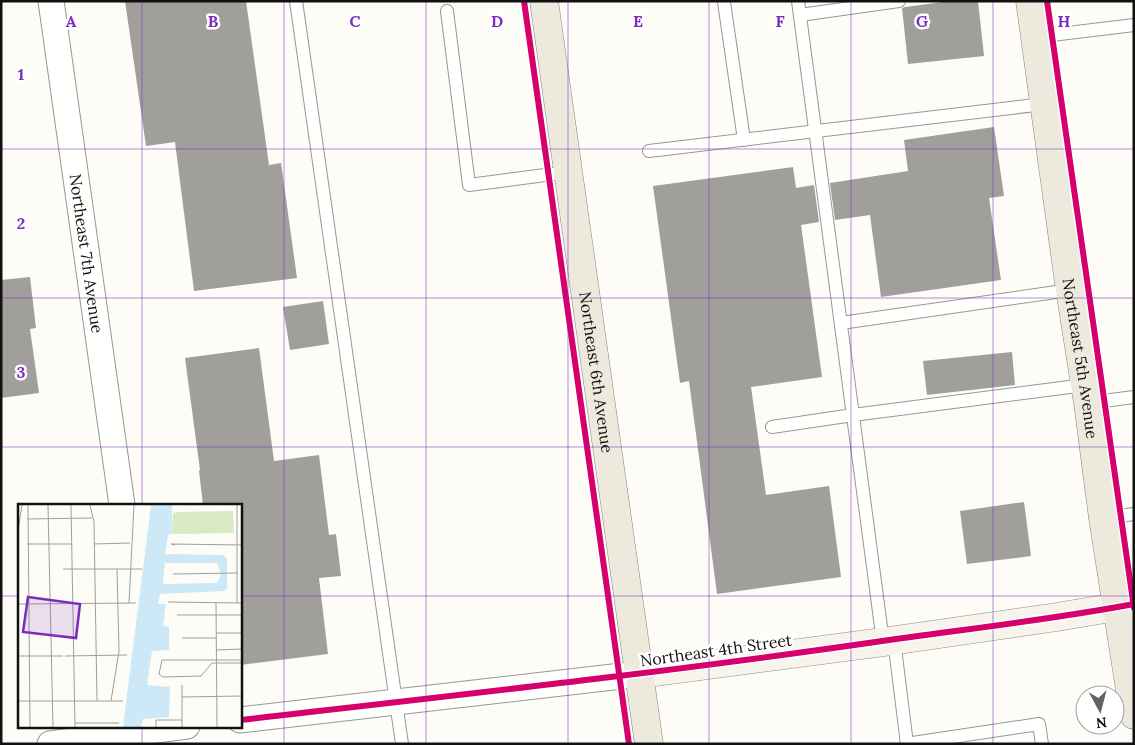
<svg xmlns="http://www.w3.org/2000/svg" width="1135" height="745" font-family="Lora,serif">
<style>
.building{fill:#a19f9c}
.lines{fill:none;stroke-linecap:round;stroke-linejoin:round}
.lane-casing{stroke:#979795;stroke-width:14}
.street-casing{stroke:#979795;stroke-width:27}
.secondary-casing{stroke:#8e8d8b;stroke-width:29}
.primary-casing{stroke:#858482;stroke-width:29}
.lane{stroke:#fffffe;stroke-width:12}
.street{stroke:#fffffe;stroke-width:25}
.secondary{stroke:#f6f4eb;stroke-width:28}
.primary{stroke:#ede9dc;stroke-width:28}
.cycleway-casing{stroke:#fff;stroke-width:9}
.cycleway{stroke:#d6006c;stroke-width:6}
.grid{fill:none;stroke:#7b2cbf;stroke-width:1;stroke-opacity:0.55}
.labels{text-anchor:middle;stroke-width:5;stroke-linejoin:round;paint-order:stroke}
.street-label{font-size:16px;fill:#111;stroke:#fff}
.inset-road{fill:none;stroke:#9f9e9b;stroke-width:1}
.view{fill:#7b2cbf;fill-opacity:0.15;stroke:#7b2cbf;stroke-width:2.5}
.inset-edge{fill:none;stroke:#111;stroke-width:2.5}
.grid-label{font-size:16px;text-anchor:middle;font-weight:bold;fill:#7b2cbf;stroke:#fff;stroke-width:5;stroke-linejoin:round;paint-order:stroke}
</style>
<rect width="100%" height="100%" fill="#fdfcf7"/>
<path class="building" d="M 125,1 L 246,1 L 269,165 L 281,163 L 297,278 L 194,291 L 175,142 L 146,146 Z
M 951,1 L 978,1 L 984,56 L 908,64 L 902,8 L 905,7 Z
M 994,127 L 1004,196 L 989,198 L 1001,280 L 881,297 L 870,215 L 835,220 L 830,183 L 908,171 L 904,140 Z
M 793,167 L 796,188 L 814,185 L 819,222 L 801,225 L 822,377 L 751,387 L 766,495 L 829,486 L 841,577 L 717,594 L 689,381 L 680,383 L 653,186 Z
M 30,277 L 36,328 L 30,329 L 39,393 L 1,398 L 1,280 Z
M 323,301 L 329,344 L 290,350 L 283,307 Z
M 259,348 L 274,461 L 319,455 L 329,535 L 336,534 L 341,576 L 319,578 L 328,654 L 240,665 L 240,505 L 203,505 L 199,471 L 200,470 L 185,358 Z
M 1012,352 L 1015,385 L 927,395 L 923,361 Z
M 1024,502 L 1031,556 L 967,564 L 960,511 Z"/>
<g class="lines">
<defs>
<path id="lane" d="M 296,1 L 402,744
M 798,1 L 883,642
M 724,2 L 744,140
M 447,11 L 469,185 L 568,172
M 800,15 L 899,1
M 1035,37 L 1134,25
M 649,151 L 1044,104
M 841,323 L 1070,290
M 1088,403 L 1134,397
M 772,427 L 853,415 L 1085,385
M 1103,518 L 1134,514
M 894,640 L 907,744
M 906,744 L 1039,724 L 1042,744"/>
<g id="street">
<path id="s1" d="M 51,1 L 122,505"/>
<path d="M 240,720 L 639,674"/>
<path d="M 50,744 L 187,726"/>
</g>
<path id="secondary" d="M 639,674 L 883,642 L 1057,617 L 1134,604"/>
<g id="primary">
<path id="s2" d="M 544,1 L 649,744"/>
<path id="s3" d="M 1030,1 L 1070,290 L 1088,403 L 1103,518 L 1134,715"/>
</g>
</defs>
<use href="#lane" class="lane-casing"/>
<use href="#street" class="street-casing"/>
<use href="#secondary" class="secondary-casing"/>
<use href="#primary" class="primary-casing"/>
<use href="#lane" class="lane"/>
<use href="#street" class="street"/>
<use href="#secondary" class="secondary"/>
<use href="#primary" class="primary"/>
<defs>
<path id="cycleway" d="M 524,1 L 629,744
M 1047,1 L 1134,608
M 240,720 C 459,695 678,671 896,639 C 975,628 1055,619 1134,604"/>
</defs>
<use href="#cycleway" class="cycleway-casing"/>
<use href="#cycleway" class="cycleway"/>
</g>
<path class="grid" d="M 142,1 L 142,505M 284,1 L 284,744M 426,1 L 426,744M 568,1 L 568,744M 709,1 L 709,744M 851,1 L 851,744M 993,1 L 993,744M 1,149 L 1134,149M 1,298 L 1134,298M 1,447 L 1134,447M 1,596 L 19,596M 240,596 L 1134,596M 142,726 L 142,744"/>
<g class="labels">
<g class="street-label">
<text dy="6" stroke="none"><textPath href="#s1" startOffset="255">Northeast 7th Avenue</textPath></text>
<text dy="6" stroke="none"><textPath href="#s3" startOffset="361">Northeast 5th Avenue</textPath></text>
<text dy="6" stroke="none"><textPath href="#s2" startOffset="375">Northeast 6th Avenue</textPath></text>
<text transform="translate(716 650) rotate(-8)" y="6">Northeast 4th Street</text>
</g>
</g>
<g transform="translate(18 504)">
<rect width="224" height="224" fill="#fdfcf7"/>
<path d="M 215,7 L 216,29 L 154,30 L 155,9 L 159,8 Z" fill="#d8eac5"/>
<path d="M 133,1 L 154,1 L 154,30 L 150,31 L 147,50 L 205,51 L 209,54 L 209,84 L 206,87 L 142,90 L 140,100 L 148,100 L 145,122 L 151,123 L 151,146 L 134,147 L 129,181 L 152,183 L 151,213 L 125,215 L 123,223 L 105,223 ZM 147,59 L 199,59 L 203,71 L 199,79 L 145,80 Z" fill="#cde8f7" fill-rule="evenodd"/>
<path class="inset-road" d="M 10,1 L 12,223M 30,1 L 35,223M 53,1 L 57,223M 72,1 L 76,18 L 79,197M 219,1 L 219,99M 9,15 L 74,14M 0,27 L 4,1M 9,40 L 54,40M 76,40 L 112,39M 157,41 L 153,40 L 224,41M 45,65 L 124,65M 155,70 L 220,69M 150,98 L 224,99M 198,98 L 199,223M 111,99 L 116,1M 0,100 L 118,99M 159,111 L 224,111M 198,129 L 224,129M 164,134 L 198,134M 199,146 L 224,145M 0,152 L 45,152M 47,152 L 109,151M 224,156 L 144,156 L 141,170 L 145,173 L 183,172 L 194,159 L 224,159M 164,181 L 164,223M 164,193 L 224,192M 0,197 L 105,197M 93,197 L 101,147 L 99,65M 57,219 L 101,219M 138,223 L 138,216 L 164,216"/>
<path class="view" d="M 10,93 L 62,100 L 58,134 L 5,128 Z"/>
<rect width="224" height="224" class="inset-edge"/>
</g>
<g class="grid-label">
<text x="71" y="27">A</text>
<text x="213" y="27">B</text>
<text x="355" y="27">C</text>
<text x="497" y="27">D</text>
<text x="638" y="27">E</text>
<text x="780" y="27">F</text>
<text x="922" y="27">G</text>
<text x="1064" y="27">H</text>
<text x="21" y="80">1</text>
<text x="21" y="229">2</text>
<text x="21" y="378">3</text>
</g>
<rect width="1135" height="745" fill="none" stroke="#111111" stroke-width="5"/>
<g transform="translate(1100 710) rotate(173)"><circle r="24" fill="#ffffff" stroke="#a0a0a0"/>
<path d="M0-4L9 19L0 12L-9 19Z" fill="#646362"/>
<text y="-8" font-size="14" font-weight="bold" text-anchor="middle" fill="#111111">N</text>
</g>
</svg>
